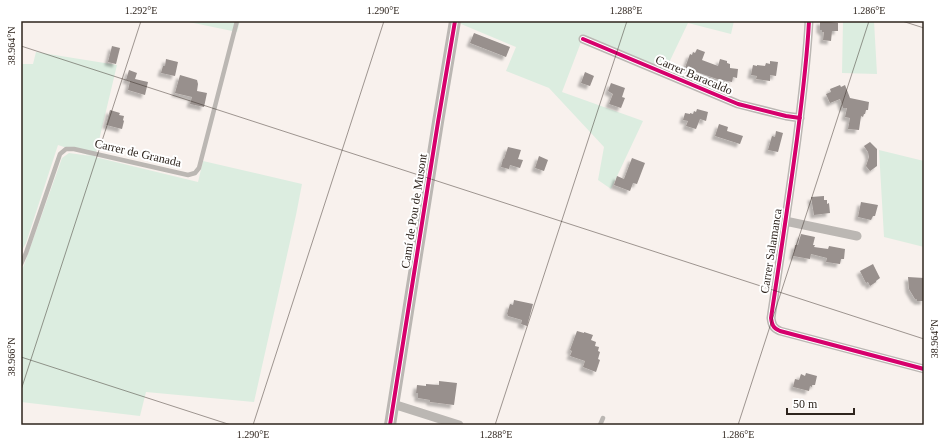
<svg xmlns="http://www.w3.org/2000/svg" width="945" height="446" font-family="Georgia,serif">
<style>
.green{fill:#dcede0}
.building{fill:#98908d;filter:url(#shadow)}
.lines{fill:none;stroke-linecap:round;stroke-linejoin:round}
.service{stroke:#bbb7b3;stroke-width:4.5}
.minor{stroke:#bbb7b3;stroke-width:9}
.tertiary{stroke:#bbb7b3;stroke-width:12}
.cycleway-casing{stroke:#fff;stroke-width:6}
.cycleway{stroke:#d6006c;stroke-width:4}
.ticks{fill:none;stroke:#2e241d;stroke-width:1;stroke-opacity:0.45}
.labels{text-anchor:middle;stroke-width:4;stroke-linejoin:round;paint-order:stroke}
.street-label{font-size:12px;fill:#2e241d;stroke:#fff}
.neatline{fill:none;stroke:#2e241d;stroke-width:1.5}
.ticks-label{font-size:10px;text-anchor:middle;fill:#2e241d}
</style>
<defs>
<filter id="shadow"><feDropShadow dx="-3.5" dy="3.5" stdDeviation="1" flood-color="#0004"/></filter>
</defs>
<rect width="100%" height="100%" fill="#f8f1ed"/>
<path class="green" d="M 184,21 L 240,21 L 237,32 Z
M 461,21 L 734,21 L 731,34 L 688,23 L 665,71 L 583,37 L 562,92 L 643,121 L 611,189 L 598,180 L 604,147 L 549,88 L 506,71 L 516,47 L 461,24 Z
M 843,21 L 874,21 L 877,74 L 842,73 Z
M 36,52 L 117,65 L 95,157 L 198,182 L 203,161 L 302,184 L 296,215 L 254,402 L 146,392 L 140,416 L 21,402 L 21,271 L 24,265 L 62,158 L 69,153 L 91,156 L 58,145 L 26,243 L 21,252 L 21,64 L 33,64 Z
M 879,150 L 924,161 L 924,247 L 884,237 Z"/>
<path class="building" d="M 820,21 L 838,23 L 838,31 L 832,31 L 831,41 L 823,40 L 824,32 L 822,32 L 822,30 L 820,30 Z
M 474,33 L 510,47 L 506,57 L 470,43 Z
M 112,46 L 120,48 L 116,64 L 108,62 Z
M 697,49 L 705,52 L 702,60 L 718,66 L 720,59 L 727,61 L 727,63 L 730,64 L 730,68 L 738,69 L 737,78 L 733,77 L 732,82 L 717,79 L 685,68 L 690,54 L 692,55 L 693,52 L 695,53 Z
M 166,59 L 178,62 L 175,76 L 161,73 L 163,66 L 165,66 Z
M 770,61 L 778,62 L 776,76 L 770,75 L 770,81 L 756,79 L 757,76 L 751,75 L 753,65 L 757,66 L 757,65 L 765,66 L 766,63 L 770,64 Z
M 129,70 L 137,73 L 135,79 L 148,82 L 145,95 L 128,90 L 130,81 L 126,80 Z
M 585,72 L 594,76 L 590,86 L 581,83 Z
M 180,75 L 197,80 L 198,84 L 197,91 L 207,93 L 204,107 L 190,104 L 192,97 L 175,93 Z
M 611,83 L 625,88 L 622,97 L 625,98 L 621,108 L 609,104 L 613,94 L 608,91 Z
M 840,85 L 841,87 L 845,85 L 850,98 L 869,102 L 868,110 L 866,110 L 865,114 L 864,114 L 863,117 L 861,116 L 859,130 L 848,129 L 850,118 L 845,117 L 847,108 L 843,108 L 840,99 L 830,103 L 826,94 L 831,92 L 830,89 Z
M 697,109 L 708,112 L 706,121 L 700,119 L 696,129 L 686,126 L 688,121 L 683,120 L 685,113 L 690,114 L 690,113 L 693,114 L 694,111 L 696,112 Z
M 110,110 L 120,113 L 119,115 L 124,116 L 123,120 L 124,121 L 122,129 L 106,125 Z
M 719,124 L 728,127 L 727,131 L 743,136 L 740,144 L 715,136 Z
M 776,131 L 783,133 L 778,152 L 768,150 L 772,136 L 775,137 Z
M 870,142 L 877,149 L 877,166 L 870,171 L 866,166 L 869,157 L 868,152 L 864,146 Z
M 508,147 L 521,150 L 518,159 L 523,160 L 520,168 L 510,165 L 509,169 L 501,167 L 503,159 L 504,159 Z
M 539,156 L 548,160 L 544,171 L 535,168 Z
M 632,158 L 645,163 L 637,184 L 633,183 L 630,191 L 614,185 L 617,176 L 624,179 Z
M 824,196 L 824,200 L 827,200 L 827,204 L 829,203 L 830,213 L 814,215 L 811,197 Z
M 861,202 L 878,205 L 875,216 L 873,216 L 871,220 L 858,217 Z
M 801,234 L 815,237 L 813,245 L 815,245 L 814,247 L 828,249 L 829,246 L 845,249 L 844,259 L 841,259 L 840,264 L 826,262 L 827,258 L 811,254 L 810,259 L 793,256 L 795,245 L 798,245 Z
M 873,264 L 880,278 L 876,281 L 876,282 L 870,286 L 868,282 L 866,283 L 860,271 Z
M 908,277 L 924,278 L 924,301 L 917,301 L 917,299 L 915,299 L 909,289 Z
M 514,300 L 533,304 L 527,326 L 521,324 L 522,320 L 508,316 L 508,315 L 507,314 L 510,304 L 513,305 Z
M 577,331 L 584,333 L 584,332 L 593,335 L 591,340 L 596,342 L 595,346 L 599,347 L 598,351 L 600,352 L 598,359 L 600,360 L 596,372 L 583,367 L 585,361 L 570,356 L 572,351 L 570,350 Z
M 806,373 L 817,376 L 815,385 L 812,385 L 812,387 L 810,386 L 809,391 L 793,387 L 795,379 L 799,380 L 801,374 L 805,376 Z
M 439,381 L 457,383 L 454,405 L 430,402 L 430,400 L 418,398 L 418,393 L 416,393 L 417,385 L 426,386 L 426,384 L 439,385 Z"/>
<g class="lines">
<path class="service" d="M 21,264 L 26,253 L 60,154 L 66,149 L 74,149 L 188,175 L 195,173 L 199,168 L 237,21
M 600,425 L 603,418"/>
<path class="minor" d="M 809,21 C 807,61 802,100 797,139 C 789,199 780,258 771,318 C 772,325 773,328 780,331 L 924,369
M 583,39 L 738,104 L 786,116 L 800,118
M 785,221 L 857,236
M 393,404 L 459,425"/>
<path class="tertiary" d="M 390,425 L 438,122 L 455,21"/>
<defs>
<path id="cycleway" d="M 809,21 C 807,61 802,100 797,139 C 789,199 780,258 771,318 C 772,325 773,328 780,331 L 924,369
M 583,39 L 738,104 L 786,116 L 800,118
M 390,425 L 438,122 L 455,21"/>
</defs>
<use href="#cycleway" class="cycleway-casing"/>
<use href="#cycleway" class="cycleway"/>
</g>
<path class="ticks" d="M 902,21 L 924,28M 21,46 L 924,339M 21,357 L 231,425M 21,390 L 141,21M 253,425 L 384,21M 495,425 L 627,21M 738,425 L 869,21"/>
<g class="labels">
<g class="street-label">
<text transform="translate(694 75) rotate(23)" y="4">Carrer Baracaldo</text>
<text transform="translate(138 153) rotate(13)" y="4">Carrer de Granada</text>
<text transform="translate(414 211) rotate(-81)" y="4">Camí de Pou de Musont</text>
<text transform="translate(771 251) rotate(-81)" y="4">Carrer Salamanca</text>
</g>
</g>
<rect width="945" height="446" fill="none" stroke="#ffffff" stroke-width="44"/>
<path d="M787 408v6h67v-6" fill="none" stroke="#2e241d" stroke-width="2"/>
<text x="793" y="408" font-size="12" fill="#2e241d" stroke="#ffffff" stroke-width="3" paint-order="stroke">50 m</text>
<rect x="22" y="22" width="901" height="402" class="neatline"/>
<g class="ticks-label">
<text x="141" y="14">1.292°E</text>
<text x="383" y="14">1.290°E</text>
<text x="626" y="14">1.288°E</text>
<text x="869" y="14">1.286°E</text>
<text transform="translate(11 46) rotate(-90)" y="4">38.964°N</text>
<text transform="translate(934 339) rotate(-90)" y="4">38.964°N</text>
<text transform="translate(11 357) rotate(-90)" y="4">38.966°N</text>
<text x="253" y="438">1.290°E</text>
<text x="496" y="438">1.288°E</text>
<text x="738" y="438">1.286°E</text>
</g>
</svg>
